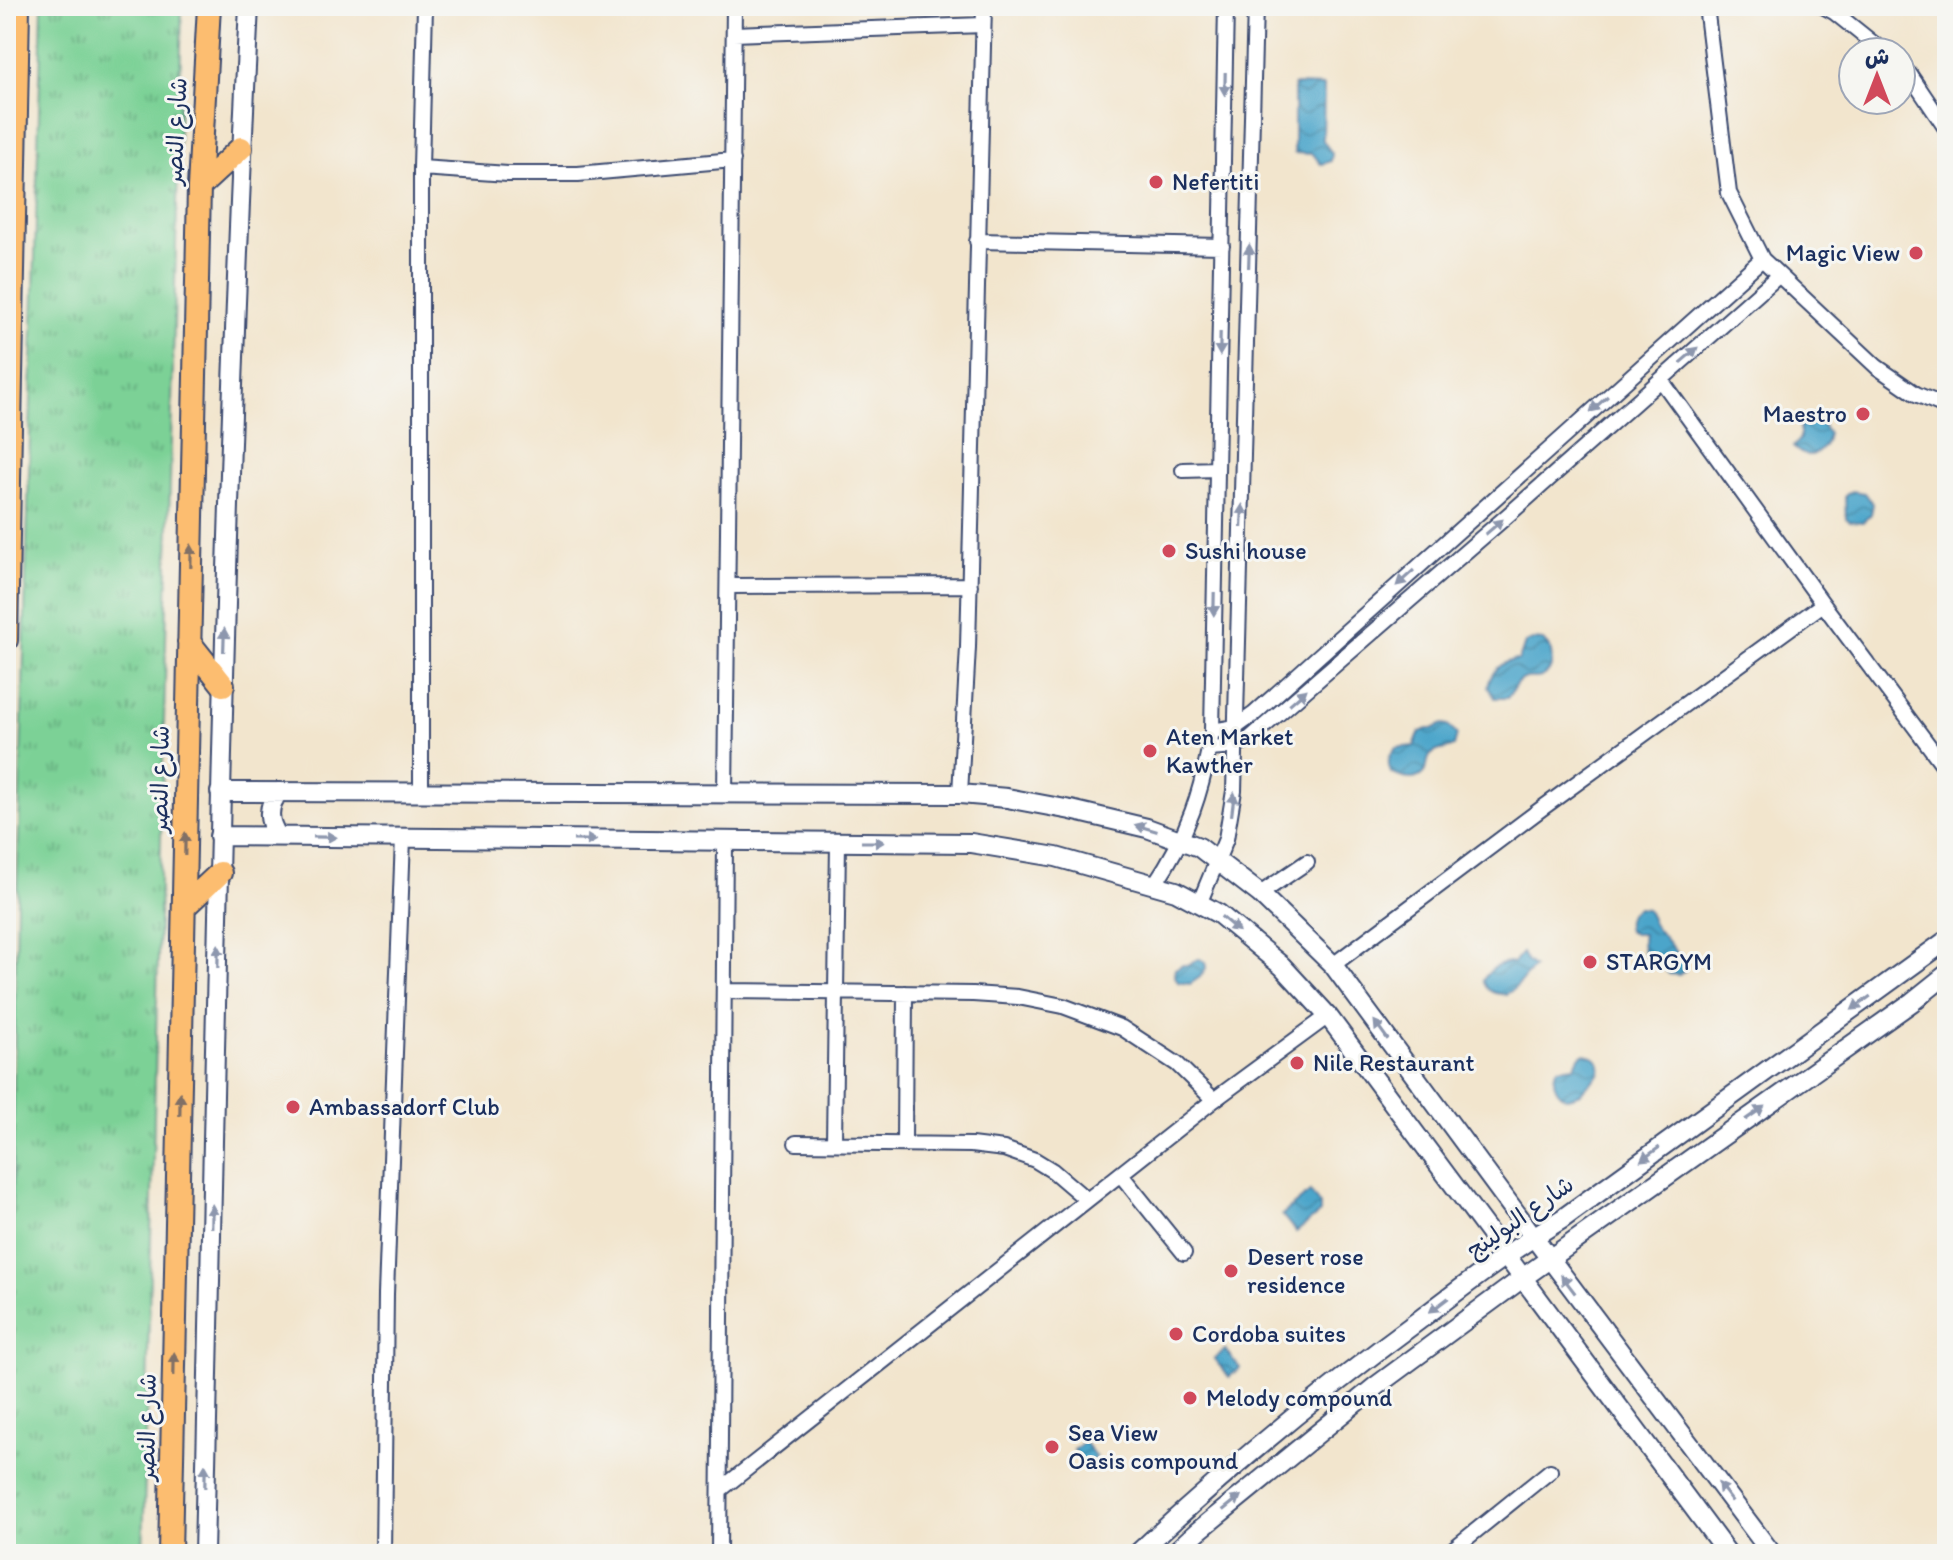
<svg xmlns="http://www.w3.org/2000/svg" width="1953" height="1560" font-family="Itim,'Playpen Sans Arabic',sans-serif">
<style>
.grass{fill:url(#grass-tufts);stroke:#4b807a;stroke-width:2}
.water{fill:url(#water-waves);stroke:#346a94;stroke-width:2}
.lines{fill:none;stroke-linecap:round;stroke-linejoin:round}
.minor-casing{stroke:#3b4a6f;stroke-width:18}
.tertiary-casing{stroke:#3b4a6f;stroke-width:22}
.primary-casing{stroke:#3b4a6f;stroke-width:26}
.minor{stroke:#fff;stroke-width:14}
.tertiary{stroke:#fff;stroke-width:18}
.primary{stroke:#fcbd6f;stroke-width:22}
.oneway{fill:#8d97ae}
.oneway2{fill:#806f66}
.poi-dot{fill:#d1495b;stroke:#f6f6f2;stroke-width:3}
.labels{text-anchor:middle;stroke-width:6;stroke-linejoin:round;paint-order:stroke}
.street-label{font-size:24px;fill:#1b2f5e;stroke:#f6f6f2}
.poi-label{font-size:24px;fill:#1b2f5e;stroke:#f6f6f2;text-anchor:start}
</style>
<defs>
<pattern id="grass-tufts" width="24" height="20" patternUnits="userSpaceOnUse" patternTransform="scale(2)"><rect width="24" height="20" fill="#7bd196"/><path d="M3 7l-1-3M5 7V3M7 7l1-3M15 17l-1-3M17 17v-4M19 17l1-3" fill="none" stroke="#64aa7e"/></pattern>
<pattern id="water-waves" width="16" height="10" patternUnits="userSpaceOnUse" patternTransform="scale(2)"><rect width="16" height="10" fill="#4ca5ca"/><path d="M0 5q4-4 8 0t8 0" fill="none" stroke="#3e87a7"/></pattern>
</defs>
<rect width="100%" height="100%" fill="#f6f6f2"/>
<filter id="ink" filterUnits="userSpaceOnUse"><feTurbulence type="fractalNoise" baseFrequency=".0125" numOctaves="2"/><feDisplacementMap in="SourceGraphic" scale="16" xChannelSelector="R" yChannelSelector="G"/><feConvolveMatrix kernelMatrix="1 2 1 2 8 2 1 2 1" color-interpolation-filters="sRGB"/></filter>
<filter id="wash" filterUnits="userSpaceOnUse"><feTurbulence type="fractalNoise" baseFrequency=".006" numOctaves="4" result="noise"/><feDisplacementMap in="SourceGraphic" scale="32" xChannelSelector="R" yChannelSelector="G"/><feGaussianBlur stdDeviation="1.8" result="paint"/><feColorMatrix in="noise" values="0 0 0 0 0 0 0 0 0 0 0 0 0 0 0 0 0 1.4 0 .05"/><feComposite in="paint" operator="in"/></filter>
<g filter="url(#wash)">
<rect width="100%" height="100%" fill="#f2e5cd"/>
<path class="grass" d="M 42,6 L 182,6 L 143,1554 L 6,1554 L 17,900 Z"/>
<path class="water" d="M 1294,85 L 1324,86 L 1323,141 L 1332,153 L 1331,161 L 1321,164 L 1313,154 L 1294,153 Z
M 1806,420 L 1820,422 L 1828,433 C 1825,453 1809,463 1793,447 L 1800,438 L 1800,423 Z
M 1851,491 L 1865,493 L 1873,504 L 1871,514 L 1863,522 L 1850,521 L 1846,518 L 1845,496 Z
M 1533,640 L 1543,641 L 1550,647 C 1553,660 1554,676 1536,678 C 1531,678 1529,677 1523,679 C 1514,682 1513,692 1507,698 L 1495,698 L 1488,687 C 1491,671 1502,660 1519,660 L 1525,643 Z
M 1443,724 L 1448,725 L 1457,735 L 1454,746 C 1446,751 1436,748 1430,756 C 1427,761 1428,763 1426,769 C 1419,784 1403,779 1391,773 C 1387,762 1388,756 1396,748 L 1414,746 L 1420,732 L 1427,729 L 1432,729 Z
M 1638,908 L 1646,909 L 1654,925 L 1680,957 L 1685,970 L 1679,975 L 1669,974 L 1665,969 L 1666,964 C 1647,968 1640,949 1643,934 L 1634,934 L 1628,931 C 1625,920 1627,913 1638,908 Z
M 1522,953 L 1526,961 L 1534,968 C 1523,977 1519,988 1506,994 C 1494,994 1487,992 1483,980 C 1491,968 1498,963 1513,963 Z
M 1200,959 L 1205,962 L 1206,968 L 1200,977 L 1190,984 L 1178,982 L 1174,974 L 1175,969 L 1183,965 L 1190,965 L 1196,960 Z
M 1584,1054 C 1596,1055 1602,1061 1600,1073 C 1597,1077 1594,1079 1591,1082 C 1580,1091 1584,1096 1566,1098 C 1555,1091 1550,1079 1558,1068 L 1575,1066 L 1579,1057 Z
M 1310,1192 L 1320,1205 L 1320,1213 L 1296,1232 L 1282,1215 Z
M 1225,1350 L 1240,1368 L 1229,1377 L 1214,1359 Z
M 1084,1442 L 1096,1457 L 1086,1465 L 1074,1450 Z"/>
</g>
<g filter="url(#ink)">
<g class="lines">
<defs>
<path id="minor" d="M 1706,6 L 1729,193 L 1762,259 L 1877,367 L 1916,394 L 1947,407
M 1823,6 L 1834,12 L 1884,52
M 734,34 L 983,25
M 1901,67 L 1910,75 L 1947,130
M 421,168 L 508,174 L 578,174 L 733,160
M 977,241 L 1222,246
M 1661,380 L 1823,604 L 1947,770
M 1183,470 L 1217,469
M 728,586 L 970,585
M 1212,731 L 1236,727 L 1254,714 L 1762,259
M 1209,749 L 1223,748 L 1247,741 L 1515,509 L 1778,276
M 421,792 L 421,168 L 425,6
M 960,794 L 968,647 L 984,6
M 725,795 L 734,6
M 1154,885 C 1188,835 1203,790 1212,731 L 1226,6
M 1260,894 L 1307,862
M 1199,904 L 1226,839 L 1234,791 L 1255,6
M 1333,965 L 1541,809 L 1823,604
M 724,991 L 973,994 L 1018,997 L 1063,1006 L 1122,1028 L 1177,1064 L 1214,1100
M 796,1143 L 971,1145 L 1004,1149 L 1035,1160 L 1053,1171 L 1087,1200
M 834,1143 L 838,842
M 904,1144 L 905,993
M 1121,1175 L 1184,1253
M 720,1490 L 1214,1100 L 1328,1016
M 383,1554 L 386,1294 L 403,838
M 719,1554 L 725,842
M 1447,1554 L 1550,1471"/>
<path id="tertiary" d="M 220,792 L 960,794 L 1007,798 L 1071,810 L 1147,828 L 1199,847 L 1260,894 L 1333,965 L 1533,1236 L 1772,1554
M 219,836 L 971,843 L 1056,857 L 1176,891 L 1219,914 L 1282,966 L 1328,1016 L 1728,1554
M 278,836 C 267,821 267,806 279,792
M 204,1554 C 216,1038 223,522 249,6
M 1137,1554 C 1226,1471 1320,1393 1418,1321 C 1465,1285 1511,1250 1562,1219 L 1947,940
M 1173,1554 L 1197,1532 L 1376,1386 L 1524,1277 L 1912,1002 L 1947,974"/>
<path id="primary" d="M 199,187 L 241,148
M 6,640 L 18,6
M 189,642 L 223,685
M 184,907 L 220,873
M 170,1554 L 199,187 L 209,6"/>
</defs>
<use href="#minor" class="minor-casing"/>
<use href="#tertiary" class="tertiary-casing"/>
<use href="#primary" class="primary-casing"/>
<use href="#minor" class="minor"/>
<use href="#tertiary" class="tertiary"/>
<use href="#primary" class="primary"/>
</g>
<defs><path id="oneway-solid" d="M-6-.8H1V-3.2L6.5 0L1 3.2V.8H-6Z" transform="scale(2)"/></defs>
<g class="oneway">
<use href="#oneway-solid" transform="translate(1225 84) rotate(91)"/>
<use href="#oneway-solid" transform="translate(1249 256) rotate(-88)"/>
<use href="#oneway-solid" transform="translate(1220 344) rotate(91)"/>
<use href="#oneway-solid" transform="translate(1689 355) rotate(-41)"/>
<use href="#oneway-solid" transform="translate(1599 404) rotate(138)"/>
<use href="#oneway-solid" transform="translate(1242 516) rotate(-88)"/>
<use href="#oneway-solid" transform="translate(1494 527) rotate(-41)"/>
<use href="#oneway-solid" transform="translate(1405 578) rotate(138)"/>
<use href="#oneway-solid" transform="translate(1214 604) rotate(91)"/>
<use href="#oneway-solid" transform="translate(224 640) rotate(-88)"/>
<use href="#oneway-solid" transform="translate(1298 697) rotate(-41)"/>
<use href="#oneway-solid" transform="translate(1233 804) rotate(-83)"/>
<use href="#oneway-solid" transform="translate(1146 828) rotate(-163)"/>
<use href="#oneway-solid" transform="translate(325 837) rotate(1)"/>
<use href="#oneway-solid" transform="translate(585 840) rotate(1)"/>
<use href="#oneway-solid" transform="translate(873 842)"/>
<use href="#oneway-solid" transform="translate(1230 924) rotate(40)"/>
<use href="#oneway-solid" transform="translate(218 956) rotate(-89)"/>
<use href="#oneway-solid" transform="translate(1861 1003) rotate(144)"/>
<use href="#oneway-solid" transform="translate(1381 1030) rotate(-126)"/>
<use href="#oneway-solid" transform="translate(1755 1113) rotate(-35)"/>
<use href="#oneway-solid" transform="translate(1650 1154) rotate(144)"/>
<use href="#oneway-solid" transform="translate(212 1216) rotate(-89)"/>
<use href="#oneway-solid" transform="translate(1568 1284) rotate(-127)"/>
<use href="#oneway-solid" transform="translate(1439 1305) rotate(143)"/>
<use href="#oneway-solid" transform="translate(205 1476) rotate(-89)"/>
<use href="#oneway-solid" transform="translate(1725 1492) rotate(-127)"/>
<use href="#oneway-solid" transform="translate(1232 1503) rotate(-39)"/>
</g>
<g class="oneway2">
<use href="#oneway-solid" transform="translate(191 556) rotate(-89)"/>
<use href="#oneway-solid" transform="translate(185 844) rotate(-89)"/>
<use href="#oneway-solid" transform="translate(180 1104) rotate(-89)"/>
<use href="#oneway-solid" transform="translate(174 1364) rotate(-89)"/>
</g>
</g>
<g class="poi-dot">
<circle cx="1156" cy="182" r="8"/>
<circle cx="1916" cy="253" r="8"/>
<circle cx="1863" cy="414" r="8"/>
<circle cx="1169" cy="551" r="8"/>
<circle cx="1150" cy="751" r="8"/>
<circle cx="1590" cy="962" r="8"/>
<circle cx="1297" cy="1063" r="8"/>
<circle cx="293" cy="1107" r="8"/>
<circle cx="1231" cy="1271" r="8"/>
<circle cx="1176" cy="1334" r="8"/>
<circle cx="1190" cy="1398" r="8"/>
<circle cx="1052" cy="1447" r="8"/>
</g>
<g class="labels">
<g class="street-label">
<text transform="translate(176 131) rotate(-87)" y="8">شارع النصر</text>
<text transform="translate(160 779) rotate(-89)" y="8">شارع النصر</text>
<text transform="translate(1520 1217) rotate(-35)" y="8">شارع البولينج</text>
<text transform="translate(147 1427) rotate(-89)" y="8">شارع النصر</text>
</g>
<g class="poi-label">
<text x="1172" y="190">Nefertiti</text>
<text x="1900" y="261" text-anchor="end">Magic View</text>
<text x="1847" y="422" text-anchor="end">Maestro</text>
<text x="1185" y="559">Sushi house</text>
<text x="1166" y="745">Aten Market<tspan x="1166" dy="28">Kawther</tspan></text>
<text x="1606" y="970">STARGYM</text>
<text x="1313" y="1071">Nile Restaurant</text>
<text x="309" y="1115">Ambassadorf Club</text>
<text x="1247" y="1265">Desert rose<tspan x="1247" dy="28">residence</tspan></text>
<text x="1192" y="1342">Cordoba suites</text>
<text x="1206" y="1406">Melody compound</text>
<text x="1068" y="1441">Sea View<tspan x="1068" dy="28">Oasis compound</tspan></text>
</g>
</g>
<rect width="1953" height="1560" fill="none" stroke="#f6f6f2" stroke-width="32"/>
<g transform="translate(1877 76)"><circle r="38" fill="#f6f6f2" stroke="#9ea6b7" stroke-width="2"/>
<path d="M0-6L14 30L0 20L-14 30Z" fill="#d1495b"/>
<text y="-12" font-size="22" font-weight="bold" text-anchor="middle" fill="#1b2f5e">ش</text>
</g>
</svg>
